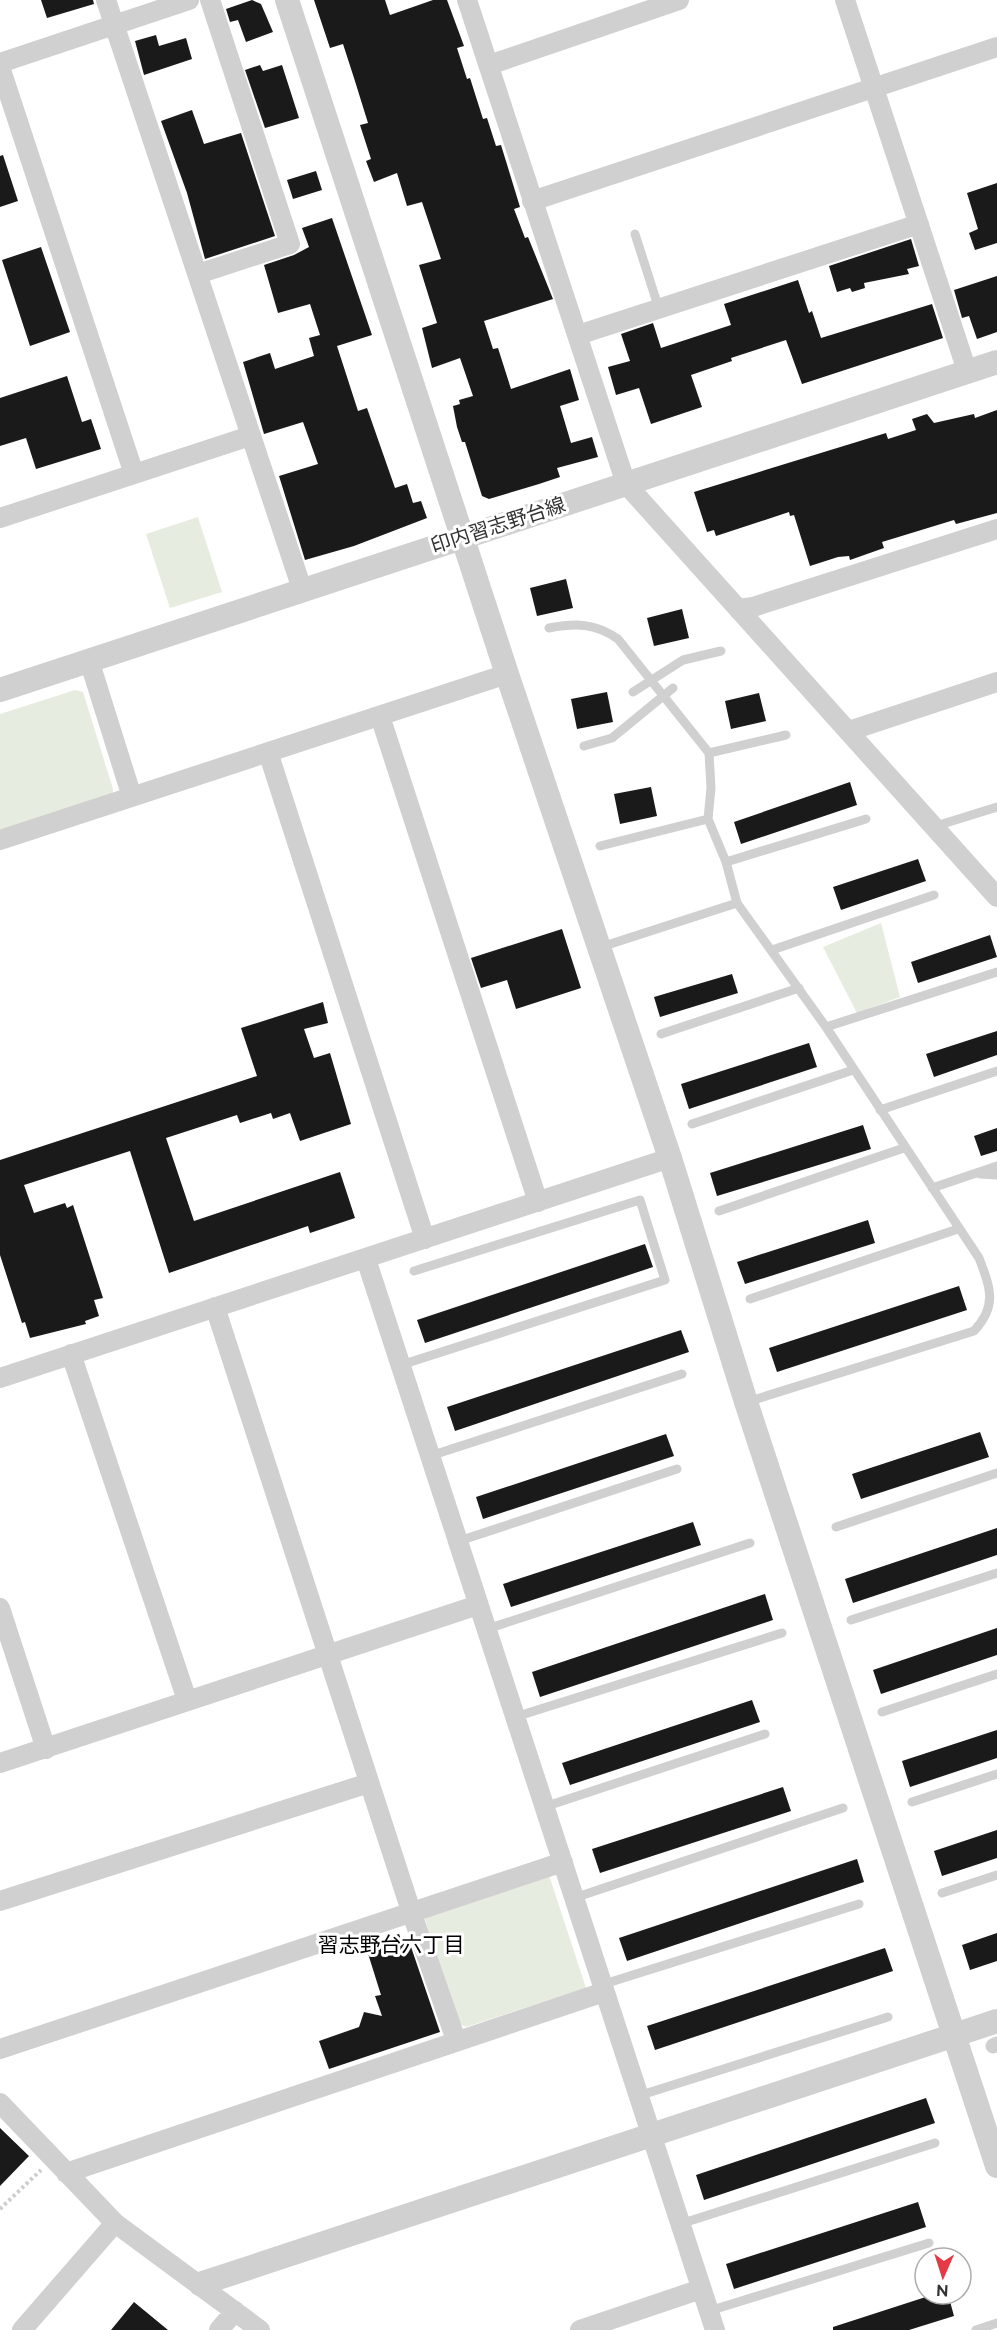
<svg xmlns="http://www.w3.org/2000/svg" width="997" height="2330" font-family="Raleway,'Noto Sans JP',sans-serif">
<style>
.green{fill:#e6ecdf}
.building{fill:#1a1a1a}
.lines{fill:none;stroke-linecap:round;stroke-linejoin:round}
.path{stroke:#cdcdcd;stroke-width:4;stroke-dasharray:3 3;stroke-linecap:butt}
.service{stroke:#d0d0d0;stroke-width:9}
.pedestrian{stroke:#d0d0d0;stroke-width:15}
.minor{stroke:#d0d0d0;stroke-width:20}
.tertiary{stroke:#d0d0d0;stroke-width:24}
.labels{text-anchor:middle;stroke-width:6;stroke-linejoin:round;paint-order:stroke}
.street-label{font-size:20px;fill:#333;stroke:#fff}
.neighbourhood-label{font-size:21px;fill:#000;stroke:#fff}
</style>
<rect width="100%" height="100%" fill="#fff"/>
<path class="green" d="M 198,517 L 222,592 L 170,608 L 146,534 Z
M 75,690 L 83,692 L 113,789 L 112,798 L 0,834 L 0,714 Z
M 881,923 L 900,997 L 857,1013 L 823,947 Z
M 548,1872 L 586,1988 L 466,2027 L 458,2023 L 425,1919 L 428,1912 Z"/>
<path class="building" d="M 41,0 L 93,0 L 94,4 L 47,18 Z
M 252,0 L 261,4 L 273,32 L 246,42 L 238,20 L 230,22 L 226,9 Z
M 314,0 L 385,0 L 390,15 L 433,0 L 447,0 L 464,46 L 457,48 L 467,79 L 470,78 L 483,119 L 487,118 L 496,146 L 501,145 L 520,207 L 514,209 L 525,238 L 528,237 L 553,299 L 484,321 L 493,349 L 498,348 L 511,389 L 570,369 L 579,400 L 560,406 L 571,443 L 592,437 L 598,457 L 557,468 L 560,477 L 539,484 L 489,499 L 482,496 L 465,442 L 462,442 L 457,427 L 453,406 L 460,404 L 459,400 L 473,396 L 460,358 L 432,368 L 422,328 L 437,323 L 419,265 L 441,259 L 422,202 L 407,206 L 397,173 L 374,182 L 366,161 L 371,159 L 360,125 L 368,123 L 354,78 L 343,44 L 330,48 Z
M 156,35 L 159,46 L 186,38 L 192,59 L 144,75 L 135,41 Z
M 260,65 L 263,71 L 282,65 L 299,118 L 265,128 L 245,70 Z
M 192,110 L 204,144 L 241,133 L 275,236 L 205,259 L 187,193 L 161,121 Z
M 3,155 L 18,201 L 0,207 L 0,156 Z
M 316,171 L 322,190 L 293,199 L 287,180 Z
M 997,183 L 997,243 L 975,250 L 969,233 L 978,229 L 967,193 Z
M 332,218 L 372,335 L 337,346 L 358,411 L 367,408 L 395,488 L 407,484 L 413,503 L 421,501 L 427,518 L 354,546 L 305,560 L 279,476 L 318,464 L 303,422 L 264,434 L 243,362 L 270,353 L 275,369 L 314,356 L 309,338 L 320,335 L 310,304 L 278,313 L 264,265 L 294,255 L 309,247 L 302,228 Z
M 911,239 L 919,266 L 907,269 L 909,274 L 864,283 L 865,288 L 852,292 L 850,288 L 837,292 L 829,266 Z
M 41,247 L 70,332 L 30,346 L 2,260 Z
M 997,276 L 997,332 L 977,339 L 969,316 L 962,318 L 954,290 Z
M 798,280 L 809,313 L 812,311 L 821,338 L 932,304 L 943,338 L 802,384 L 786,340 L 731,358 L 732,361 L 691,375 L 702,407 L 651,424 L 639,388 L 616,395 L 608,367 L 630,361 L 621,334 L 653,323 L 661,348 L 731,325 L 724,304 Z
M 67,376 L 82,422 L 91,419 L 101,449 L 36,469 L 26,438 L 0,446 L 0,398 Z
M 997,410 L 997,513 L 956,524 L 954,520 L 882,542 L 884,548 L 850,560 L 849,556 L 838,557 L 810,566 L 794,515 L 790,516 L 789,512 L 716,536 L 714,530 L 707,532 L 694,492 L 886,433 L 888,439 L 916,430 L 912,419 L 927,414 L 934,423 L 974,414 L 975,418 Z
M 566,579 L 573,608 L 537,616 L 530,588 Z
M 682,609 L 689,638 L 654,646 L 647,618 Z
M 607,692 L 613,722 L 577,729 L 571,699 Z
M 759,693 L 766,721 L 731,729 L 725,701 Z
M 850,782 L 857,805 L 741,844 L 734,822 Z
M 651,787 L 657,816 L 620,824 L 614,794 Z
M 918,859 L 926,881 L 841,910 L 833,887 Z
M 562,929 L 581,988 L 516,1009 L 507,980 L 481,988 L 471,958 Z
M 990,935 L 997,957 L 918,983 L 911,962 Z
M 732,974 L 738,993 L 660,1017 L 654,997 Z
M 323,1002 L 328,1023 L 304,1029 L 314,1058 L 330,1053 L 351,1124 L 300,1141 L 290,1113 L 273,1119 L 271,1113 L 240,1123 L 237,1115 L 166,1138 L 194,1221 L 340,1172 L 355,1218 L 310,1233 L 308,1226 L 169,1273 L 130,1151 L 24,1185 L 34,1213 L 65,1203 L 67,1208 L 73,1205 L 103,1298 L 94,1300 L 99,1316 L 85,1321 L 86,1324 L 30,1338 L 25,1322 L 22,1323 L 0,1255 L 0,1160 L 257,1076 L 241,1028 Z
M 997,1031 L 997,1055 L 934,1077 L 926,1054 Z
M 809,1043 L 817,1067 L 689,1109 L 681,1084 Z
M 863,1125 L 871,1149 L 717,1196 L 710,1173 Z
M 997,1128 L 997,1151 L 981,1156 L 974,1136 Z
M 868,1220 L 875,1243 L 745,1284 L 737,1262 Z
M 645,1244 L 653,1267 L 425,1343 L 417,1320 Z
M 959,1286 L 967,1310 L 777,1372 L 769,1348 Z
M 681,1330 L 689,1352 L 455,1431 L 447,1407 Z
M 980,1432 L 989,1457 L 861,1499 L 852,1474 Z
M 666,1434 L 674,1456 L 483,1519 L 476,1497 Z
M 693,1522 L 701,1545 L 511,1607 L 503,1584 Z
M 997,1528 L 997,1555 L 853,1603 L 845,1579 Z
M 765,1594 L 773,1620 L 540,1697 L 532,1672 Z
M 997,1628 L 997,1655 L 881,1694 L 873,1670 Z
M 752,1700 L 760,1722 L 570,1785 L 562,1763 Z
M 997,1730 L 997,1758 L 910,1787 L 902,1761 Z
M 783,1787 L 791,1811 L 600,1873 L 592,1849 Z
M 997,1830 L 997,1858 L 942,1876 L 934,1851 Z
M 857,1859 L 864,1882 L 627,1961 L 619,1938 Z
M 997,1933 L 997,1961 L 970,1970 L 962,1945 Z
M 399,1934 L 401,1939 L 408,1938 L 440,2032 L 329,2069 L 319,2041 L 359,2027 L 364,2012 L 382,2016 L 375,1996 L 381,1995 L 365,1944 Z
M 885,1948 L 893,1971 L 655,2050 L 647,2026 Z
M 926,2098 L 935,2123 L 704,2200 L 696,2175 Z
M 0,2128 L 29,2156 L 0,2186 Z
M 918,2202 L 926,2227 L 734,2289 L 726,2264 Z
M 935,2294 L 948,2294 L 954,2316 L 909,2330 L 833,2330 L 833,2327 Z
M 134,2302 L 168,2330 L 111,2330 Z"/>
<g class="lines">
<path class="path" d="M 0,2209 L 41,2170"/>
<path class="service" d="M 635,234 L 659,309
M 549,628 C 576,623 595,623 618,639 L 709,753 L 711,788 L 708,819 L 726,862 L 737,903 L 826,1027 L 979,1258 C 991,1289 997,1306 974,1331 L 747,1402
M 633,692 L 683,660 L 721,651
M 584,746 L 612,738 L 673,688
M 709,753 L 786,735
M 936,826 L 997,807
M 600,846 L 708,819
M 726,862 L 866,819
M 601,947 L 737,903
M 772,950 L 934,895
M 826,1027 L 997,972
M 661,1034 L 799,988
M 880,1110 L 997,1071
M 692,1124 L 853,1070
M 980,1174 L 997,1175
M 932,1188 L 997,1166
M 719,1211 L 904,1148
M 750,1299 L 958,1229
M 401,1365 L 665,1280 L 640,1200 L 414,1271
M 430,1456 L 682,1374
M 836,1527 L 997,1473
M 459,1541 L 677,1469
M 851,1620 L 997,1573
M 487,1629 L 750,1543
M 882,1712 L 997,1674
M 515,1717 L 782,1633
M 912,1802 L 997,1774
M 544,1807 L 765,1734
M 942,1893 L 997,1875
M 574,1898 L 843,1808
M 601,1985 L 859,1904
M 638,2096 L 888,2017
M 680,2224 L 935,2143
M 709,2311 L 929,2243
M 976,2330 L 997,2323"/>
<path class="pedestrian" d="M 993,2046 L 997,2044"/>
<path class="minor" d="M 106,0 L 303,592
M 467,0 L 626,484 L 997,897
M 845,0 L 967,371
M 0,63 L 189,0
M 489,65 L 679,0
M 0,67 L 134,474
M 532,201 L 997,47
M 198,274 L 290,244 L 210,0
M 578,335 L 919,224
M 0,518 L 250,436
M 738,609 L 753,607 L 997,529
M 89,660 L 132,797
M 380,716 L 538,1202
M 849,731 L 997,682
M 268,752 L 425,1239
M 0,840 L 507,674
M 366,1259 L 715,2330
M 215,1307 L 411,1911 L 456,2040
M 71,1354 L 187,1700
M 0,1378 L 670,1158
M 0,1608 L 46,1749
M 0,1763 L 478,1605
M 0,1901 L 369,1783
M 0,2049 L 563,1862
M 0,2103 L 115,2223 L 260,2330
M 66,2173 L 604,1992
M 22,2330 L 115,2223
M 219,2330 L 235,2311
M 580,2330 L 701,2289"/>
<path class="tertiary" d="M 287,0 L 507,674 L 670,1158 L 746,1402 L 997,2166
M 0,690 L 997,362
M 200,2284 L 997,2021"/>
</g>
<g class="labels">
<g class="street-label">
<text transform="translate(498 525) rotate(-18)" y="7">印内習志野台線</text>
</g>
<g class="neighbourhood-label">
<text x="391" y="1952">習志野台六丁目</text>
</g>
</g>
<g transform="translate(943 2276) rotate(183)"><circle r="28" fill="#ffffff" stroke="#adadad" stroke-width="1.5"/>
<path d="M0-4.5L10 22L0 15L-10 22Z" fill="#e63946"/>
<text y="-9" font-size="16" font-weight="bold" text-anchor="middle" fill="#333333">N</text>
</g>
</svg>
